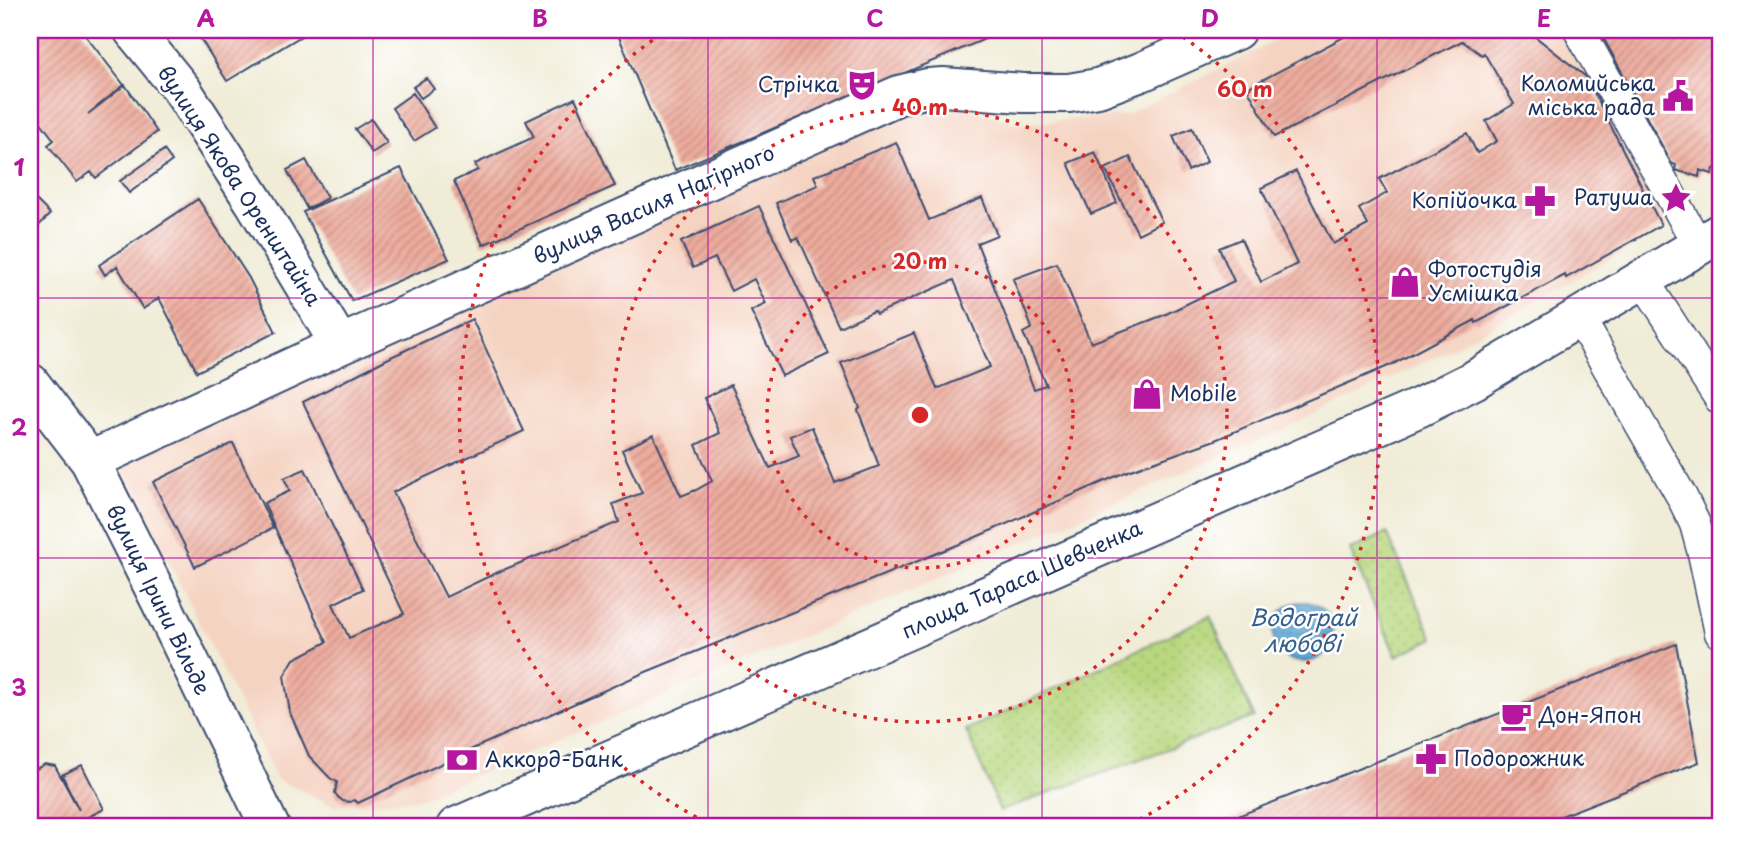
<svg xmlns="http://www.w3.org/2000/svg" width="1750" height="857" font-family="'Playpen Sans',sans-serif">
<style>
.built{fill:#f5d3c1}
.grass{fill:url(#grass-dots);stroke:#6a836e;stroke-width:2}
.water{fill:url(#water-rules);stroke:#3c6b99;stroke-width:2}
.building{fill:url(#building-hatch)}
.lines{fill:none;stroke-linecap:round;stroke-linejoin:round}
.pedestrian-casing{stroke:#3b4b70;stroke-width:33}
.minor-casing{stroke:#3b4b70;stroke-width:42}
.secondary-casing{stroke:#3b4b70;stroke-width:42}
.pedestrian{stroke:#fff;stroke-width:30}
.minor{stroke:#fff;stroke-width:38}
.secondary{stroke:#fff;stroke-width:38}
.grid{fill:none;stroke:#b5179e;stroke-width:2;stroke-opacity:0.55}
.ring{fill:none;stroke:#d62828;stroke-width:3.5;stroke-dasharray:3.5 7}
.labels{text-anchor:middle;stroke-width:5;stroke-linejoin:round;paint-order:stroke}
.poi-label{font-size:21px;fill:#1b2f5e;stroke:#fff;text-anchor:start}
.street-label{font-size:21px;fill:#1b2f5e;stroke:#fff}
.water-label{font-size:23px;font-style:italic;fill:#355f8d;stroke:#fff}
.centre{fill:#d62828;stroke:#fff;stroke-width:3.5}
.ring-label{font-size:21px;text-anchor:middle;font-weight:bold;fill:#d62828;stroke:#fff;stroke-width:5;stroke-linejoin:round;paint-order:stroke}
.neatline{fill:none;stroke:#b5179e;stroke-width:2.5}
.grid-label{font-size:23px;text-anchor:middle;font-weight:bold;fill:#b5179e}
</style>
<defs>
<pattern id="grass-dots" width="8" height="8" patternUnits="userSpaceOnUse" patternTransform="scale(1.75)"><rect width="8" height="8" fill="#b8d77e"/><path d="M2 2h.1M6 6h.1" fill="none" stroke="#9eb96f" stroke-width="1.8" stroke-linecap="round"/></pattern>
<pattern id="water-rules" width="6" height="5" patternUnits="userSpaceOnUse" patternTransform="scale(1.75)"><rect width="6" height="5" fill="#5ca7d4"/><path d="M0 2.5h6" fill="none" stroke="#4b88af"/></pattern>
<pattern id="building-hatch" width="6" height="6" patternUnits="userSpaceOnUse" patternTransform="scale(1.75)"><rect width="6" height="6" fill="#eeac9d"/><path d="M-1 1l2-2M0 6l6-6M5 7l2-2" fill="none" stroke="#c08c83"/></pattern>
</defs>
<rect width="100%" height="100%" fill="#fff"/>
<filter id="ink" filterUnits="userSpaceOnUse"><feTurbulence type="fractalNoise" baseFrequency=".0143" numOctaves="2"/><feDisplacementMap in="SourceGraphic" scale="14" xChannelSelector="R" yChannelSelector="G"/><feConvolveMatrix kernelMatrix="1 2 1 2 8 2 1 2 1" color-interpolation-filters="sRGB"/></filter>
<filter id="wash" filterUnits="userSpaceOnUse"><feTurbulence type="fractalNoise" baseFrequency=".00686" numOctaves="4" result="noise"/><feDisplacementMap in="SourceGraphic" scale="28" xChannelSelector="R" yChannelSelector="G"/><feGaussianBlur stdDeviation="1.57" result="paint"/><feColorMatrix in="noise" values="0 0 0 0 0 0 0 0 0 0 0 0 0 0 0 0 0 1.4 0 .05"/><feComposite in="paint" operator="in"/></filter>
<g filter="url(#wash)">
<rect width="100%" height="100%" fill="#f0ecd7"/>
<path class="built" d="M 1297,30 L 1555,30 L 1588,75 L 1667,227 L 1448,351 L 1283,430 L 761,655 L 419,799 L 335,806 L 277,780 L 116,455 L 917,94 L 1021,124 L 1126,115 Z"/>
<path class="grass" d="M 1387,533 L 1433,639 L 1396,656 L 1350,550 Z
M 1210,616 L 1254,717 L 1000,811 L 966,730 Z"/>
<path class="water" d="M1273 632a30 30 0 1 1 60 0a30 30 0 1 1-60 0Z"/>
<g id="blocks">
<path class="building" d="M 34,30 L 81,30 L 124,85 L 88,114 L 125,85 L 157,132 L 96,178 L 91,172 L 77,182 L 48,145 L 54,140 L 30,108 L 30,33 Z
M 195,30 L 311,30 L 227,81 Z
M 616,30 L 981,30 L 985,39 L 675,170 Z
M 1357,30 L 1527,30 L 1586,77 L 1661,225 L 1566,278 L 1565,275 L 1476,323 L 1475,320 L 1393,364 L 1215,440 L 1128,471 L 967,541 L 641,674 L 481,745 L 358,803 L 354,800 L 350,802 L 343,801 L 338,797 L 335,793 L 337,782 L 330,778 L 309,756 L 290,713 L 284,676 L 294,659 L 327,642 L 313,613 L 264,503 L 290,491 L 284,478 L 305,469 L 363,589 L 333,604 L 349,638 L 404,614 L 303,402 L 391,357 L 472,319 L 524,431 L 393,492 L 446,597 L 496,573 L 619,522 L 613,504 L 642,493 L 622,450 L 653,435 L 681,496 L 696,490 L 712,481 L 696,445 L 720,433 L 704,398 L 731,385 L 770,468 L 799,456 L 790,436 L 812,427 L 835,483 L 879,466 L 858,410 L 860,408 L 841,363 L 914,333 L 937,389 L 990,367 L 954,280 L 876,314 L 874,311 L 839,327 L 798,237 L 792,240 L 776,203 L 818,185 L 814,176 L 896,142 L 929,220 L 982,198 L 997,235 L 977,243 L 1034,389 L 1046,385 L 1023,333 L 1032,328 L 1013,279 L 1057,263 L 1091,343 L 1164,315 L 1234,281 L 1219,248 L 1241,239 L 1261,282 L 1297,264 L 1261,188 L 1296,171 L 1333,244 L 1368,225 L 1359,209 L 1387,193 L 1379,179 L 1467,133 L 1477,153 L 1497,141 L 1486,121 L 1514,104 L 1484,53 L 1482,55 L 1462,41 L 1274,137 L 1247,88 Z
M 1599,30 L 1716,30 L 1720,38 L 1720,165 L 1714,169 L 1712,174 L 1700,170 L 1699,177 L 1675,170 L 1676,165 L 1666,161 L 1667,155 Z
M 426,78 L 434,89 L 421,98 L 413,87 Z
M 413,93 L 435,128 L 414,141 L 392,108 Z
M 575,98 L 615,186 L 483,245 L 454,181 L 478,170 L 475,164 L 534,137 L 526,121 Z
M 371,119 L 387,143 L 372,153 L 355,129 Z
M 1192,128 L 1207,162 L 1188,171 L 1173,136 Z
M 164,150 L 172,161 L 129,193 L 120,181 Z
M 1095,152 L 1117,203 L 1091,214 L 1068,163 Z
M 1130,157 L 1162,222 L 1138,234 L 1105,169 Z
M 306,160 L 327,198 L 307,209 L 287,170 Z
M 401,168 L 449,259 L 352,301 L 303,212 Z
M 30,194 L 50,214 L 30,235 Z
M 198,199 L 249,278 L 276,332 L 197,372 L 159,298 L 143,309 L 117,266 L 105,275 L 99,265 Z
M 759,206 L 829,354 L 782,376 L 751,311 L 766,304 L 754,279 L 731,291 L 715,258 L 693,268 L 681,242 Z
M 233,443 L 273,528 L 195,567 L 153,482 Z
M 1676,644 L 1699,762 L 1533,827 L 1210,827 Z
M 45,764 L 55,766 L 79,810 L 62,775 L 82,765 L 104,809 L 84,819 L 88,827 L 30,827 L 30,772 Z"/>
</g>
</g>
<g filter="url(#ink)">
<use href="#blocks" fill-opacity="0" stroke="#3b4b70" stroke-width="2"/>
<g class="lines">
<defs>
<path id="pedestrian" d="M 1579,30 L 1698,245
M 1642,278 L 1720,399
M 1579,317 L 1682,497 L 1695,524 L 1703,553 L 1720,633"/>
<path id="minor" d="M 133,30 L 182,90 L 255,203 L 340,345
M 30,383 L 90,461 L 160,600 L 270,827
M 90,461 L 340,345 L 899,95 L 928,88 L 943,87 L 1023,93 L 1069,93 L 1098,88 L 1141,72 L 1236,30"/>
<path id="secondary" d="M 456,827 L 1420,407 L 1474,380 L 1720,233"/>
</defs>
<use href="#pedestrian" class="pedestrian-casing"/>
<use href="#minor" class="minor-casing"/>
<use href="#secondary" class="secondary-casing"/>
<use href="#pedestrian" class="pedestrian"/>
<use href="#minor" class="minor"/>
<use href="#secondary" class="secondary"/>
</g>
</g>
<path class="grid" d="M 373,30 L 373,827M 708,30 L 708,827M 1042,30 L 1042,827M 1377,30 L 1377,827M 30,298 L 1720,298M 30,558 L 1720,558"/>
<g class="ring">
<circle cx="920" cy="415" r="153"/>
<circle cx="920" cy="415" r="307"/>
<path d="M715 827A460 460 0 0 1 666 31M1174 31A460 460 0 0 1 1125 827"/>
</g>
<defs>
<symbol id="theatre-bare" viewBox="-9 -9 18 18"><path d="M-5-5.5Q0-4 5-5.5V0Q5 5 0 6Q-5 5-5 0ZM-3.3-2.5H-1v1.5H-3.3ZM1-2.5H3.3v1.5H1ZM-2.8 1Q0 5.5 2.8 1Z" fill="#b5179e" stroke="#fff" stroke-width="2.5" paint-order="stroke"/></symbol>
<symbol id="civic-bare" viewBox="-9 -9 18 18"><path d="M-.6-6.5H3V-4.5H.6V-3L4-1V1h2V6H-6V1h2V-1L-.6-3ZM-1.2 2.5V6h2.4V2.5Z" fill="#b5179e" stroke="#fff" stroke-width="2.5" paint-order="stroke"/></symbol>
<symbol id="sight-bare" viewBox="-9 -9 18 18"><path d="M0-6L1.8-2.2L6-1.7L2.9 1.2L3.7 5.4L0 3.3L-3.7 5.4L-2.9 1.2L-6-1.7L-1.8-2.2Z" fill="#b5179e" stroke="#fff" stroke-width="2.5" paint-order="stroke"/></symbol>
<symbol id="pharmacy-bare" viewBox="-9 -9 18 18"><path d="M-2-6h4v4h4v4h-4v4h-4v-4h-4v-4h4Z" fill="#b5179e" stroke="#fff" stroke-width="2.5" paint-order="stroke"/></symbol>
<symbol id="shop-bare" viewBox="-9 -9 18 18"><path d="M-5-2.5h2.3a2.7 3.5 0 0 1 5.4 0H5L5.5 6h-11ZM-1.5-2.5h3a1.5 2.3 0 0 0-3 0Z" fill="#b5179e" stroke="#fff" stroke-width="2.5" paint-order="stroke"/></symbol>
<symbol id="cafe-bare" viewBox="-9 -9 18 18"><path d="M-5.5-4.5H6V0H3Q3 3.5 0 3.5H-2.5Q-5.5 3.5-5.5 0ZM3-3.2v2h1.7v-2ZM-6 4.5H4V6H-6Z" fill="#b5179e" stroke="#fff" stroke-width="2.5" paint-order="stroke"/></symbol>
<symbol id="bank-bare" viewBox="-9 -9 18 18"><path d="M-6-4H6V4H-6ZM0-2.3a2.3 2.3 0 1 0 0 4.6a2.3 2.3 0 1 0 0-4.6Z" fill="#b5179e" stroke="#fff" stroke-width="2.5" paint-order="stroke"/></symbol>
</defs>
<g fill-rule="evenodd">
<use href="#theatre-bare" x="840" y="63" width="44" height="44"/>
<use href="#civic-bare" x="1656" y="74" width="44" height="44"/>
<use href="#sight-bare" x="1654" y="176" width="44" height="44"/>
<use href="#pharmacy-bare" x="1518" y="179" width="44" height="44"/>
<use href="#shop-bare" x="1383" y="260" width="44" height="44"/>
<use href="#shop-bare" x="1125" y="372" width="44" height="44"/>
<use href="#cafe-bare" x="1494" y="694" width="44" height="44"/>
<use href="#pharmacy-bare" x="1409" y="737" width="44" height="44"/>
<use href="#bank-bare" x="440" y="738" width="44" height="44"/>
</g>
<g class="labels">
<g class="poi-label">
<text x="1655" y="91" text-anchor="end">Коломийська<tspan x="1655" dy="24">міська рада</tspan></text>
<text x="839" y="92" text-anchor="end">Стрічка</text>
<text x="1653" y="205" text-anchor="end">Ратуша</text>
<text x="1517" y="208" text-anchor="end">Копійочка</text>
<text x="1428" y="277">Фотостудія<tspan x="1428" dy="24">Усмішка</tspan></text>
<text x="1170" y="401">Mobile</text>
<text x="1539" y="723">Дон-Япон</text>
<text x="1454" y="766">Подорожник</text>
<text x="485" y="767">Аккорд-Банк</text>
</g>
<g class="street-label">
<text transform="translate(239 186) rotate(57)" y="7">вулиця Якова Оренштайна</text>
<text transform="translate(654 205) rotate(-24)" y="7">вулиця Василя Нагірного</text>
<text transform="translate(1022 580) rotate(-24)" y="7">площа Тараса Шевченка</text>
<text transform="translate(158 600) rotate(64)" y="7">вулиця Ірини Вільде</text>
</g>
<g class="water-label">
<text x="1303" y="626">Водограй<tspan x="1303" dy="26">любові</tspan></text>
</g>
</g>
<circle cx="920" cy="415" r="10" class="centre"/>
<g class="ring-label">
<text x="1245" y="97">60 m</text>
<text x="920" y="115">40 m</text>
<text x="920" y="269">20 m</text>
</g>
<rect width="1750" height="857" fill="none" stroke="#fff" stroke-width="77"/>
<rect x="38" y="38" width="1674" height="780" class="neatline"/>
<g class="grid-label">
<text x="206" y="27">A</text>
<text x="540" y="27">B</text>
<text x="875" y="27">C</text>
<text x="1210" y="27">D</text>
<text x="1544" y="27">E</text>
<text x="19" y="176">1</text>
<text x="19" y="436">2</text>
<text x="19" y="696">3</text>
</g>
</svg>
